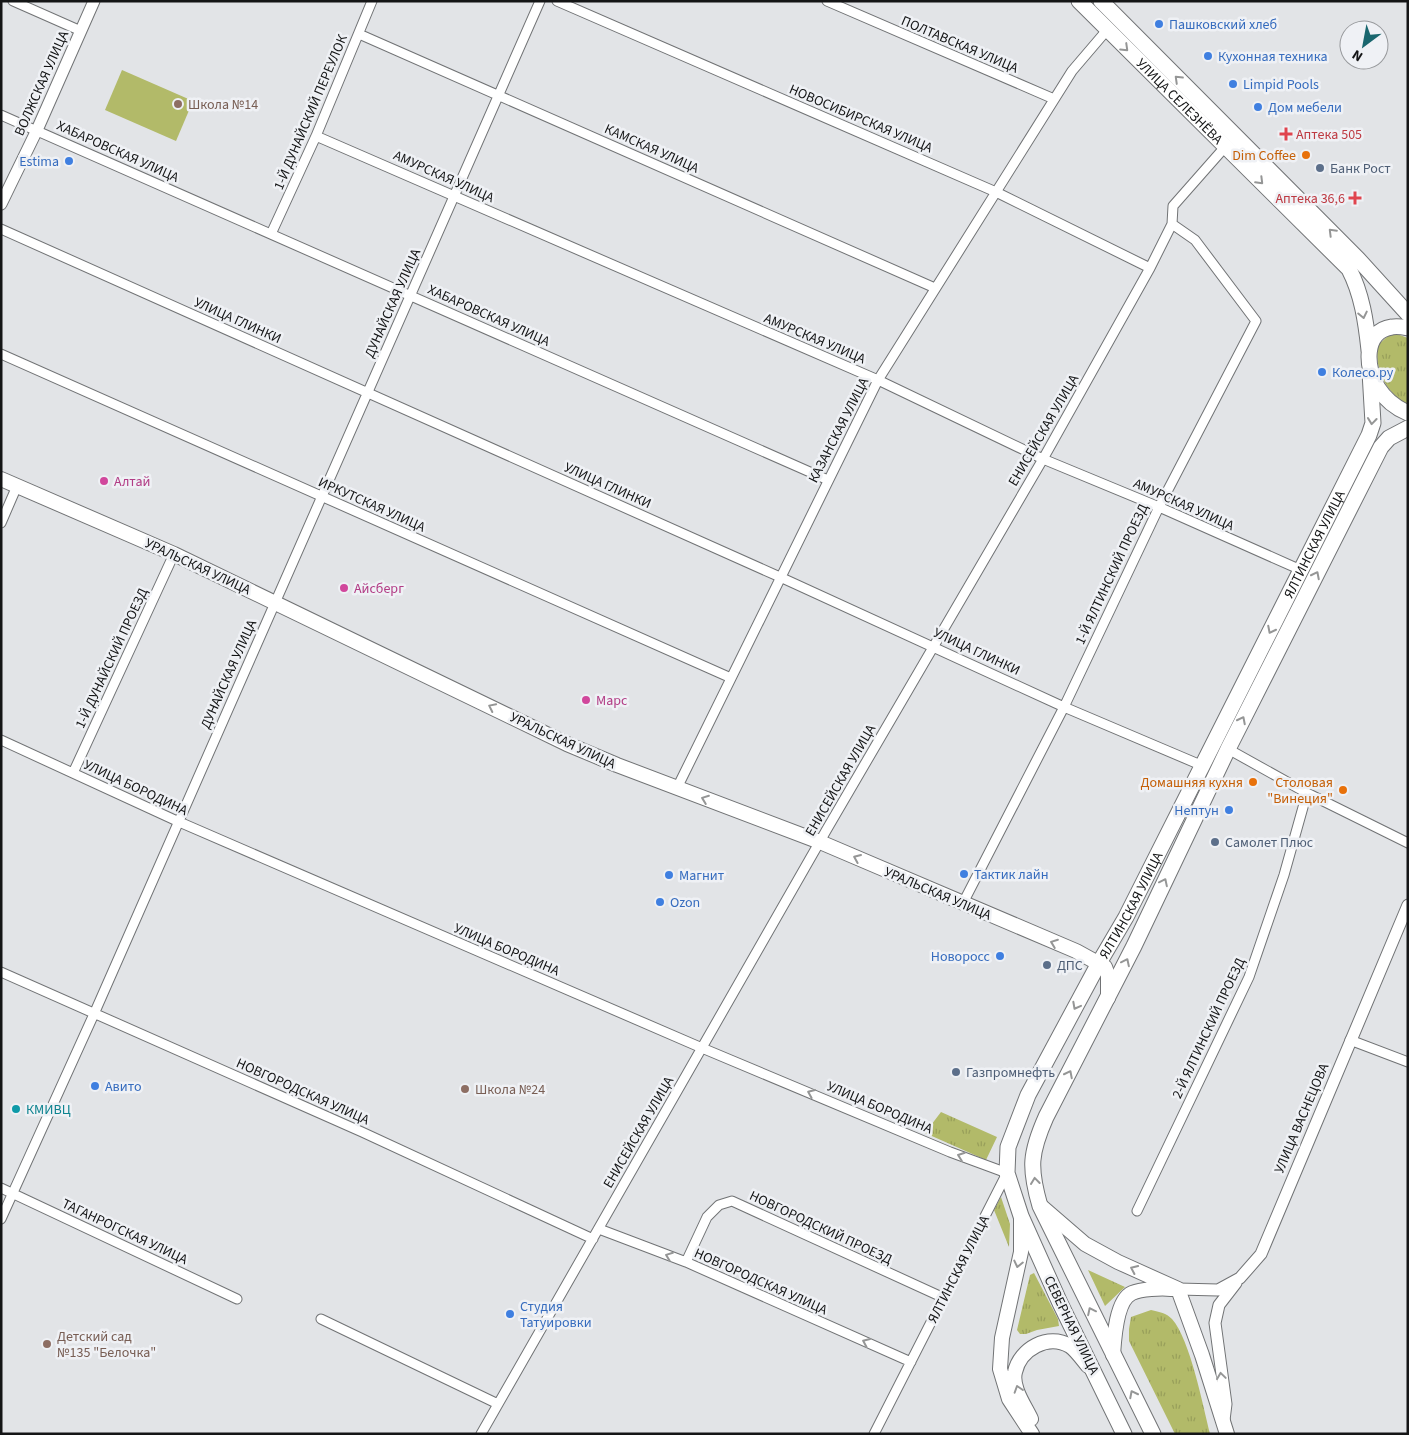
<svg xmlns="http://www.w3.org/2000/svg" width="1409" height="1435" font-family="'Source Sans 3',sans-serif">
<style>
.grass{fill:url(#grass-tufts)}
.garden{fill:#b2ba69}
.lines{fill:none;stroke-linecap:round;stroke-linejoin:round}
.minor-casing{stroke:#717375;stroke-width:11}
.tertiary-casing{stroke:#717375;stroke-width:13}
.secondary-casing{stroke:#717375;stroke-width:16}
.primary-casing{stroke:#717375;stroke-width:17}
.minor{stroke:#fff;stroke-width:9}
.tertiary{stroke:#fff;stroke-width:11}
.secondary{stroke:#fff;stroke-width:14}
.primary{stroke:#fff;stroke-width:15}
.oneway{stroke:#959696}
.shop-dot{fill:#3f7fe0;stroke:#eff1f5;stroke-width:2}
.education-dot{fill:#8d6e63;stroke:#eff1f5;stroke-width:2}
.health-dot{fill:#e0444e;stroke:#eff1f5;stroke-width:2}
.food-dot{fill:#e8710a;stroke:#eff1f5;stroke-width:2}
.service-dot{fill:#5c6f8a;stroke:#eff1f5;stroke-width:2}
.hotel-dot{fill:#d1479c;stroke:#eff1f5;stroke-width:2}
.culture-dot{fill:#0f9aa8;stroke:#eff1f5;stroke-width:2}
.labels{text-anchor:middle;stroke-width:5;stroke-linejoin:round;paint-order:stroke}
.shop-label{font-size:14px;fill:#366cbe;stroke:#eff1f5;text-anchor:start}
.street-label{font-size:14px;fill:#141516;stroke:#eff1f5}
.education-label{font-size:14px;fill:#785e54;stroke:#eff1f5;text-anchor:start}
.health-label{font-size:14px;fill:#be3a42;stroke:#eff1f5;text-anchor:start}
.food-label{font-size:14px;fill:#c56008;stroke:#eff1f5;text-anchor:end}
.service-label{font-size:14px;fill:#4e5e75;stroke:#eff1f5;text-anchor:start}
.hotel-label{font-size:14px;fill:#b23c85;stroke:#eff1f5;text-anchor:start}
.culture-label{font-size:14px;fill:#0d838f;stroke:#eff1f5;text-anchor:start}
</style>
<defs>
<pattern id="grass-tufts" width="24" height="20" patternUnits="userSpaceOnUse" patternTransform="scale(1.25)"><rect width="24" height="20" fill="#b2ba69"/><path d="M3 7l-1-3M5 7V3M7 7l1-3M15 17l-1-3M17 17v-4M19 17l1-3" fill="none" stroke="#989f5a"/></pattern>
</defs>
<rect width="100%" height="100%" fill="#e2e4e7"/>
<path class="grass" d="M 1397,334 L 1408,338 L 1408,405 C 1386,393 1374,369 1378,345 L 1388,336 Z
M 941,1112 L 997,1137 L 986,1160 L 925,1133 Z
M 1001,1197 L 1010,1224 L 1009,1247 L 994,1210 Z
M 1088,1270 L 1125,1287 L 1105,1306 Z
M 1034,1273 L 1058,1319 L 1059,1326 L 1037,1330 L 1026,1334 L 1020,1334 L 1017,1330 L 1030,1275 Z
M 1151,1310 C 1160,1312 1166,1313 1172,1319 C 1190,1339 1203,1406 1210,1434 L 1175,1434 L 1129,1341 L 1129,1329 L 1131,1317 Z"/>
<path class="garden" d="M 122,70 L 193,101 L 176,141 L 105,110 Z"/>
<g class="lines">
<defs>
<path id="minor" d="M 13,1 L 81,31
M 557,1 L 996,192 L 1150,268
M 827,1 L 1054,99
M 359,34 L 935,288
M 1,115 L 828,480
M 316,136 L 878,380 L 1043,459 L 1159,507 L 1301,570
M 1,229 L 780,577 L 1064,707 L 1203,766
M 271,234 L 316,136 L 372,1
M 1,354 L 731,678
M 1,523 L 17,486
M 1,740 L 177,821 L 702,1048 L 950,1152 L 1007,1173 L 874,1434
M 1228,749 L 1307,793 L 1408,843
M 73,773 L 174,554
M 677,788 L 878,380 L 1072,71 L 1107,30
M 963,903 L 1064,707 L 1159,507 L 1256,321 L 1195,240 L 1172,224
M 1,972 L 362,1132 L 593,1239
M 1350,1040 L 1408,1062
M 1,1188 L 237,1299
M 1137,1211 L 1249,977 L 1284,875 L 1307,793
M 1,1219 L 94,1014 L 540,1
M 599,1229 L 686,1262 L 911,1362
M 686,1262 L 707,1217 L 719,1205 L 732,1201 L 944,1298
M 321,1319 L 498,1404
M 481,1434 L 827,829 L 1043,459 L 1150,268 L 1172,224 L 1173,206 L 1225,147"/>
<path id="tertiary" d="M 1,204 L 37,130 L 94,1
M 1178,1289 L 1218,1290 L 1240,1278 L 1261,1254 L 1408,905
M 1224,1420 L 1226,1404 L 1215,1323 L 1219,1305 L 1236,1283"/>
<path id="secondary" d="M 1,479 L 174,554 L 567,744 L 617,765 L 820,842 L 1076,951 L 1105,967 L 1108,975 L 1108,998
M 1041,1206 L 1085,1244 L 1118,1262 L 1178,1289 L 1202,1355 L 1227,1434
M 1021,1217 L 1021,1252 L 1002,1338 L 1000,1369 L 1009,1399 L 1032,1434
M 1113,1355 C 1114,1340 1116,1300 1132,1293 C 1141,1289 1161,1288 1171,1289
M 1031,1419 C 1025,1406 1011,1387 1015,1372 C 1020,1349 1048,1333 1070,1346 C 1076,1350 1083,1360 1088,1366"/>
<g id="primary">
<path id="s1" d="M 1079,1 L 1349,269 C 1362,294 1366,322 1369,350"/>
<path d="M 1101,1 L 1358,259 L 1408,314"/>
<path d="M 1408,328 C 1403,327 1397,326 1392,327 C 1362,331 1366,370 1378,388 C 1385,399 1396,408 1408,413"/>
<path id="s2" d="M 1124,1434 L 1060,1303 L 1021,1216 L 1007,1173 L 1008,1147 L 1028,1095 L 1099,963 L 1126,917 L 1369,435 L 1373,423 L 1370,372"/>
<path d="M 1153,1434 L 1040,1206 C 1029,1168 1030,1153 1046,1117 L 1134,946 L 1228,749 L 1381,447 L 1389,438 L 1408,428"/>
</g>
</defs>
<use href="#minor" class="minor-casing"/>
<use href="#tertiary" class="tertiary-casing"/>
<use href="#secondary" class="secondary-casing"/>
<use href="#primary" class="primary-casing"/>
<use href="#minor" class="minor"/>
<use href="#tertiary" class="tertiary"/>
<use href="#secondary" class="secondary"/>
<use href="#primary" class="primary"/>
</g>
<defs><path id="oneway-chevron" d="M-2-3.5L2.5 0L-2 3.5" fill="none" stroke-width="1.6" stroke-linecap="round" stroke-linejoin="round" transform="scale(1.25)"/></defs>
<g class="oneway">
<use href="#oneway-chevron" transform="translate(1125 48) rotate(44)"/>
<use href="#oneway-chevron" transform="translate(1178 79) rotate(-136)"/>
<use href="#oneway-chevron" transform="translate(1260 181) rotate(45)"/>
<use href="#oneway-chevron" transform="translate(1332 232) rotate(-135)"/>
<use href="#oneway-chevron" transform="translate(1363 315) rotate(78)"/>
<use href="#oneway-chevron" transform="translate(1372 421) rotate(96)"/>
<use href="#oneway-chevron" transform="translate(1316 575) rotate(-63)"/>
<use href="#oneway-chevron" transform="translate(1271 630) rotate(117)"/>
<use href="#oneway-chevron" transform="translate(492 707) rotate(-154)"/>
<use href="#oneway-chevron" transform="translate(1242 720) rotate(-63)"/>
<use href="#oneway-chevron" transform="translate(705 799) rotate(-159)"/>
<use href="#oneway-chevron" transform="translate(857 858) rotate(-157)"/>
<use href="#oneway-chevron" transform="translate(1164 882) rotate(-64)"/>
<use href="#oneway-chevron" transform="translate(1054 943) rotate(-159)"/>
<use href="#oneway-chevron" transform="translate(1126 962) rotate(-64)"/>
<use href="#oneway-chevron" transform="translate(1076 1006) rotate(118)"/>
<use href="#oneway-chevron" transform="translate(1069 1074) rotate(-63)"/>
<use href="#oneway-chevron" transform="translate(811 1093) rotate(-157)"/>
<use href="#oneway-chevron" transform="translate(961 1156) rotate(-160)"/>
<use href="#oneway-chevron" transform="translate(1035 1181) rotate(-97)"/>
<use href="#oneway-chevron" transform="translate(669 1256) rotate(-159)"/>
<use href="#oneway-chevron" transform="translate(1018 1264) rotate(103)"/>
<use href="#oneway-chevron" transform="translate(1134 1269) rotate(-155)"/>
<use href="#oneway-chevron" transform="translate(1091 1311) rotate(-116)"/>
<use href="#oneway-chevron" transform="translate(866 1342) rotate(-156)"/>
<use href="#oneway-chevron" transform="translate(1221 1376) rotate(-98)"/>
<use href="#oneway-chevron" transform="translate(1018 1389) rotate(-108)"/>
<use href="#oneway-chevron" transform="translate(1133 1394) rotate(-117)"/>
</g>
<g class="shop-dot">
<circle cx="1159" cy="24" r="5"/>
<circle cx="1208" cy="56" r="5"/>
<circle cx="1233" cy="84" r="5"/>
<circle cx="1258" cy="107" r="5"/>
<circle cx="69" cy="161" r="5"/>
<circle cx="1322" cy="372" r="5"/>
<circle cx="1229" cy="810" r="5"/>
<circle cx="964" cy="874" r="5"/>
<circle cx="669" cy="875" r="5"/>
<circle cx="660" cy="902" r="5"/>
<circle cx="1000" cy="956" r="5"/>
<circle cx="95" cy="1086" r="5"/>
<circle cx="510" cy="1314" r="5"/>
</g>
<g class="education-dot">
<circle cx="178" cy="104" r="5"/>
<circle cx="465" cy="1089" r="5"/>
<circle cx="47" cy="1344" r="5"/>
</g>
<g class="health-dot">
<path d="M1283.5 126.5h5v5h5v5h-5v5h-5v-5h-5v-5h5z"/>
<path d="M1352.5 190.5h5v5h5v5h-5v5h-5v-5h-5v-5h5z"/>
</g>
<g class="food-dot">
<circle cx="1306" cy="155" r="5"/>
<circle cx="1253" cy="782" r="5"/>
<circle cx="1343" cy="790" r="5"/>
</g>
<g class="service-dot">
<circle cx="1320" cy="168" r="5"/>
<circle cx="1215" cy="842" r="5"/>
<circle cx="1047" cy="965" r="5"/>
<circle cx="956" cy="1072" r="5"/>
</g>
<g class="hotel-dot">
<circle cx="104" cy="481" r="5"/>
<circle cx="344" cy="588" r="5"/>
<circle cx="586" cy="700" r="5"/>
</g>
<circle class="culture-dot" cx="16" cy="1109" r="5"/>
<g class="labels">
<g class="shop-label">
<text x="1169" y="29">Пашковский хлеб</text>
<text x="1218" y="61">Кухонная техника</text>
<text x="1243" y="89">Limpid Pools</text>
<text x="1268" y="112">Дом мебели</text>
<text x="59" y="166" text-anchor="end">Estima</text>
<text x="1332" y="377">Колесо.ру</text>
<text x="1219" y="815" text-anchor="end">Нептун</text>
<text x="974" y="879">Тактик лайн</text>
<text x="679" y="880">Магнит</text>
<text x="670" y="907">Ozon</text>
<text x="990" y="961" text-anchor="end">Новоросс</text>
<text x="105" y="1091">Авито</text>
<text x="520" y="1311">Студия<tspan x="520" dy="16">Татуировки</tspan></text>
</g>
<g class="street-label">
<text transform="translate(960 44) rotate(23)" y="5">ПОЛТАВСКАЯ УЛИЦА</text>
<text transform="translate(41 83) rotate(-66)" y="5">ВОЛЖСКАЯ УЛИЦА</text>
<text dy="5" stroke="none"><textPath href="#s1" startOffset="142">УЛИЦА СЕЛЕЗНЁВА</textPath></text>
<text transform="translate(310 112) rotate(-67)" y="5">1-Й ДУНАЙСКИЙ ПЕРЕУЛОК</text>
<text transform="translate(861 118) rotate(23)" y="5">НОВОСИБИРСКАЯ УЛИЦА</text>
<text transform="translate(652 148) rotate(24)" y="5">КАМСКАЯ УЛИЦА</text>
<text transform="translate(118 151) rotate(24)" y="5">ХАБАРОВСКАЯ УЛИЦА</text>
<text transform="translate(444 176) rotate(24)" y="5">АМУРСКАЯ УЛИЦА</text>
<text transform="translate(392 303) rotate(-66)" y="5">ДУНАЙСКАЯ УЛИЦА</text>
<text transform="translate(489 315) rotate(24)" y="5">ХАБАРОВСКАЯ УЛИЦА</text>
<text transform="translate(238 320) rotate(24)" y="5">УЛИЦА ГЛИНКИ</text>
<text transform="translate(815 338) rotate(23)" y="5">АМУРСКАЯ УЛИЦА</text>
<text transform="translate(838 430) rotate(-63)" y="5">КАЗАНСКАЯ УЛИЦА</text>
<text transform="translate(1043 430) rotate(-60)" y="5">ЕНИСЕЙСКАЯ УЛИЦА</text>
<text transform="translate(608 485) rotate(24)" y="5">УЛИЦА ГЛИНКИ</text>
<text transform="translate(372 504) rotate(24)" y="5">ИРКУТСКАЯ УЛИЦА</text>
<text transform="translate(1184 504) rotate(24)" y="5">АМУРСКАЯ УЛИЦА</text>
<text dy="5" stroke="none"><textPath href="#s2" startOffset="989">ЯЛТИНСКАЯ УЛИЦА</textPath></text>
<text transform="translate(198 566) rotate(25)" y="5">УРАЛЬСКАЯ УЛИЦА</text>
<text transform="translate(1111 574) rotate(-65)" y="5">1-Й ЯЛТИНСКИЙ ПРОЕЗД</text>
<text transform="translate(977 651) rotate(25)" y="5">УЛИЦА ГЛИНКИ</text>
<text transform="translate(111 658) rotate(-65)" y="5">1-Й ДУНАЙСКИЙ ПРОЕЗД</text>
<text transform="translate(228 674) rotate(-66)" y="5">ДУНАЙСКАЯ УЛИЦА</text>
<text transform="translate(563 740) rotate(25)" y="5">УРАЛЬСКАЯ УЛИЦА</text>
<text transform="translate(840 780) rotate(-60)" y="5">ЕНИСЕЙСКАЯ УЛИЦА</text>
<text transform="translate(136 787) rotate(25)" y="5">УЛИЦА БОРОДИНА</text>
<text transform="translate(938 893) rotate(23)" y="5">УРАЛЬСКАЯ УЛИЦА</text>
<text dy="5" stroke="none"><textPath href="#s2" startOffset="584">ЯЛТИНСКАЯ УЛИЦА</textPath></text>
<text transform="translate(507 949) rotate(23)" y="5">УЛИЦА БОРОДИНА</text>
<text transform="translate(1208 1028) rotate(-65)" y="5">2-Й ЯЛТИНСКИЙ ПРОЕЗД</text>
<text transform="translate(303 1091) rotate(24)" y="5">НОВГОРОДСКАЯ УЛИЦА</text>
<text transform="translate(880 1107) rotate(23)" y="5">УЛИЦА БОРОДИНА</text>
<text transform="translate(1301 1118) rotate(-67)" y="5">УЛИЦА ВАСНЕЦОВА</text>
<text transform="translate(638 1132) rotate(-60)" y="5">ЕНИСЕЙСКАЯ УЛИЦА</text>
<text transform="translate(821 1227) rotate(25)" y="5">НОВГОРОДСКИЙ ПРОЕЗД</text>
<text transform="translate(125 1231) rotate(25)" y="5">ТАГАНРОГСКАЯ УЛИЦА</text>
<text transform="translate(958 1269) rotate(-63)" y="5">ЯЛТИНСКАЯ УЛИЦА</text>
<text transform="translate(761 1281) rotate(24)" y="5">НОВГОРОДСКАЯ УЛИЦА</text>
<text transform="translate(1072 1325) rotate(64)" y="5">СЕВЕРНАЯ УЛИЦА</text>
</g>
<g class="education-label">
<text x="188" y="109">Школа №14</text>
<text x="475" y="1094">Школа №24</text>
<text x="57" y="1341">Детский сад<tspan x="57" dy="16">№135 "Белочка"</tspan></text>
</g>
<g class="health-label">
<text x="1296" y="139">Аптека 505</text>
<text x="1345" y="203" text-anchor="end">Аптека 36,6</text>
</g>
<g class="food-label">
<text x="1296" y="160">Dim Coffee</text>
<text x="1243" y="787">Домашняя кухня</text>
<text x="1333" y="787">Столовая<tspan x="1333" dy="16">"Винеция"</tspan></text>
</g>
<g class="service-label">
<text x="1330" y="173">Банк Рост</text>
<text x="1225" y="847">Самолет Плюс</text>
<text x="1057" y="970">ДПС</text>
<text x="966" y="1077">Газпромнефть</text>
</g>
<g class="hotel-label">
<text x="114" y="486">Алтай</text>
<text x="354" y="593">Айсберг</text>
<text x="596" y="705">Марс</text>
</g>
<g class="culture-label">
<text x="26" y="1114">КМИВЦ</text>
</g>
</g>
<rect width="1409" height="1435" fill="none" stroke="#141516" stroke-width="5"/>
<g transform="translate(1364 45) rotate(212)"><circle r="24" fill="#eff1f5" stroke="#97999c"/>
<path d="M0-4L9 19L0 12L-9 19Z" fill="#19666e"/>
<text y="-8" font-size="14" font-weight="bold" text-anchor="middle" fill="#141516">N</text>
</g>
</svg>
